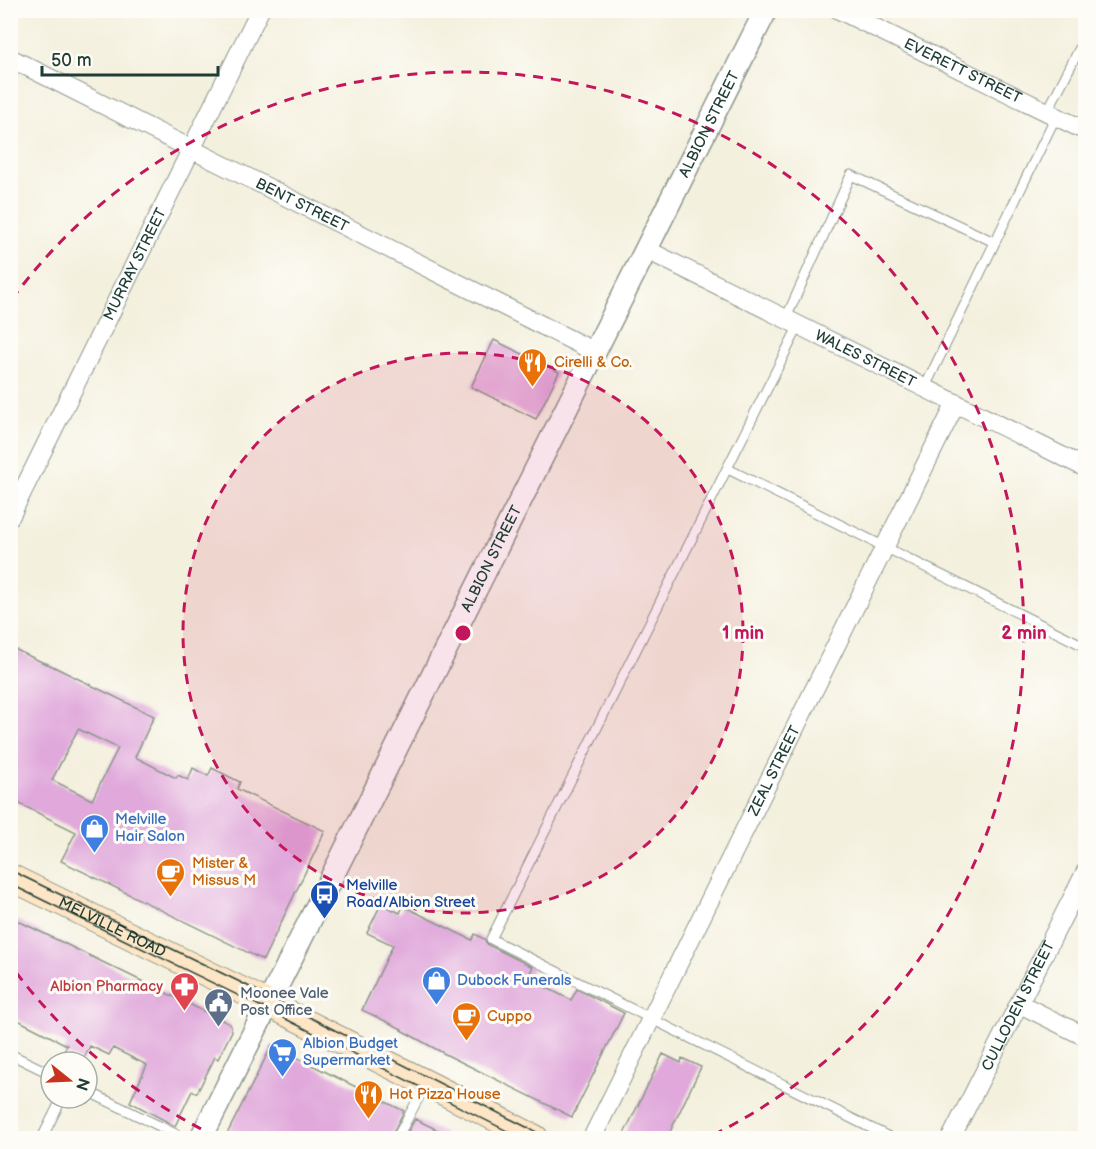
<svg xmlns="http://www.w3.org/2000/svg" width="1096" height="1149" font-family="'Balsamiq Sans',sans-serif">
<style>
.building{fill:#e0a8db;fill-rule:evenodd}
.lines{fill:none;stroke-linecap:round;stroke-linejoin:round}
.service-casing{stroke:#8a9689;stroke-width:11}
.minor-casing{stroke:#8a9689;stroke-width:20}
.tertiary-casing{stroke:#8a9689;stroke-width:25}
.secondary-casing{stroke:#8a9689;stroke-width:28}
.service{stroke:#fff;stroke-width:9}
.minor{stroke:#fff;stroke-width:18}
.tertiary{stroke:#fff;stroke-width:22}
.secondary{stroke:#fde5c5;stroke-width:26}
.tram{stroke:#1f3d34;stroke-width:1.5}
.ring{fill:none;stroke:#c2185b;stroke-width:3;stroke-dasharray:10 8}
.labels{text-anchor:middle;stroke-width:6;stroke-linejoin:round;paint-order:stroke}
.street-label{font-size:15px;fill:#1f3d34;stroke:#fdfcf7}
.food-label{font-size:15px;fill:#c56008;stroke:#fdfcf7;text-anchor:start}
.shop-label{font-size:15px;fill:#366cbe;stroke:#fdfcf7;text-anchor:start}
.transit-label{font-size:15px;fill:#164399;stroke:#fdfcf7;text-anchor:start}
.health-label{font-size:15px;fill:#be3a42;stroke:#fdfcf7;text-anchor:end}
.service-label{font-size:15px;fill:#4e5e75;stroke:#fdfcf7;text-anchor:start}
.centre{fill:#c2185b;stroke:#fdfcf7;stroke-width:3}
.ring-label{font-size:18px;text-anchor:middle;font-weight:bold;fill:#c2185b;stroke:#fdfcf7;stroke-width:6;stroke-linejoin:round;paint-order:stroke}
</style>
<rect width="100%" height="100%" fill="#fdfcf7"/>
<filter id="ink" filterUnits="userSpaceOnUse"><feTurbulence type="fractalNoise" baseFrequency=".0167" numOctaves="2"/><feDisplacementMap in="SourceGraphic" scale="12" xChannelSelector="R" yChannelSelector="G"/><feConvolveMatrix kernelMatrix="1 2 1 2 8 2 1 2 1" color-interpolation-filters="sRGB"/></filter>
<filter id="wash" filterUnits="userSpaceOnUse"><feTurbulence type="fractalNoise" baseFrequency=".008" numOctaves="4" result="noise"/><feDisplacementMap in="SourceGraphic" scale="24" xChannelSelector="R" yChannelSelector="G"/><feGaussianBlur stdDeviation="1.35" result="paint"/><feColorMatrix in="noise" values="0 0 0 0 0 0 0 0 0 0 0 0 0 0 0 0 0 1.4 0 .05"/><feComposite in="paint" operator="in"/></filter>
<g filter="url(#wash)">
<rect width="100%" height="100%" fill="#f4f0de"/>
<g id="blocks">
<path class="building" d="M 494,340 L 559,372 L 536,419 L 471,387 Z
M 10,647 L 46,664 L 46,663 L 154,716 L 135,757 L 176,778 L 178,775 L 188,780 L 193,768 L 208,776 L 212,768 L 240,782 L 237,789 L 325,831 L 263,960 L 61,861 L 76,832 L 10,799 ZM 78,729 L 118,748 L 92,800 L 52,780 Z
M 381,904 L 400,913 L 403,906 L 472,940 L 475,934 L 484,939 L 488,945 L 533,967 L 527,978 L 571,1000 L 577,989 L 624,1013 L 572,1117 L 445,1054 L 401,1030 L 402,1029 L 362,1010 L 393,945 L 367,933 Z
M 10,917 L 230,1024 L 232,1031 L 218,1059 L 215,1057 L 197,1093 L 192,1091 L 175,1126 L 130,1102 L 147,1065 L 113,1048 L 109,1055 L 90,1046 L 82,1062 L 63,1053 L 67,1045 L 10,1016 Z
M 272,1045 L 404,1111 L 390,1138 L 225,1138 Z
M 663,1054 L 681,1063 L 682,1058 L 701,1067 L 667,1138 L 622,1138 Z
M 415,1119 L 454,1138 L 404,1138 Z"/>
</g>
</g>
<g filter="url(#ink)">
<use href="#blocks" fill-opacity="0" stroke="#8a9689" stroke-width="1.5"/>
<g class="lines">
<defs>
<path id="service" d="M 1047,112 L 1086,36
M 786,318 L 851,175 L 994,242
M 799,325 L 491,939 L 891,1138
M 925,387 L 1056,116
M 728,469 L 1086,647
M 10,1054 L 51,1074
M 87,1091 L 184,1138
M 42,1138 L 62,1098
M 397,1138 L 425,1086"/>
<g id="minor">
<path id="s1" d="M 839,10 L 1086,131"/>
<path id="s2" d="M 10,58 L 595,352"/>
<path id="s3" d="M 647,250 L 1086,468"/>
<path id="s4" d="M 10,517 L 260,10"/>
<path d="M 1020,1004 L 1086,1037"/>
<path id="s5" d="M 592,1138 L 956,403"/>
<path id="s6" d="M 951,1138 L 1086,871"/>
</g>
<g id="tertiary">
<path id="s7" d="M 201,1138 L 766,10"/>
</g>
<g id="secondary">
<path id="s8" d="M 10,877 L 249,994 L 535,1138"/>
</g>
</defs>
<use href="#service" class="service-casing"/>
<use href="#minor" class="minor-casing"/>
<use href="#tertiary" class="tertiary-casing"/>
<use href="#secondary" class="secondary-casing"/>
<use href="#service" class="service"/>
<use href="#minor" class="minor"/>
<use href="#tertiary" class="tertiary"/>
<use href="#secondary" class="secondary"/>
<path class="tram" d="M 10,870 L 240,982 L 548,1138
M 10,884 L 266,1009 L 521,1138"/>
</g>
</g>
<circle cx="463" cy="633" r="280" fill="#c2185b" fill-opacity=".12"/>
<g class="ring">
<circle cx="463" cy="633" r="280"/>
<path d="M217 1137A561 561 0 0 1 12 967M12 299A561 561 0 1 1 709 1137"/>
</g>
<defs>
<symbol id="restaurant-pin" viewBox="-11 -11 22 30"><path d="M0 17L-7.5 6A9.5 9.5 0 1 1 7.5 6Z" fill="#e8710a" stroke="#fdfcf7"/><path d="M-5-6h1v4h1v-4h1v4h1v-4h1v5L-1.5 .5V6h-2V.5L-5-1ZM5-6V6H3V1.5H1.5Q1.5-4 5-6Z" fill="#fff"/></symbol>
<symbol id="shop-pin" viewBox="-11 -11 22 30"><path d="M0 17L-7.5 6A9.5 9.5 0 1 1 7.5 6Z" fill="#3f7fe0" stroke="#fdfcf7"/><path d="M-5-2.5h2.3a2.7 3.5 0 0 1 5.4 0H5L5.5 6h-11ZM-1.5-2.5h3a1.5 2.3 0 0 0-3 0Z" fill="#fff"/></symbol>
<symbol id="cafe-pin" viewBox="-11 -11 22 30"><path d="M0 17L-7.5 6A9.5 9.5 0 1 1 7.5 6Z" fill="#e8710a" stroke="#fdfcf7"/><path d="M-5.5-4.5H6V0H3Q3 3.5 0 3.5H-2.5Q-5.5 3.5-5.5 0ZM3-3.2v2h1.7v-2ZM-6 4.5H4V6H-6Z" fill="#fff"/></symbol>
<symbol id="bus-pin" viewBox="-11 -11 22 30"><path d="M0 17L-7.5 6A9.5 9.5 0 1 1 7.5 6Z" fill="#1a4fb4" stroke="#fdfcf7"/><path d="M-5-6H5V4H4V6H2V4H-2V6H-4V4H-5ZM-3.5-4V0h7V-4ZM-3.5 1.2v1.5H-2V1.2ZM2 1.2v1.5H3.5V1.2Z" fill="#fff"/></symbol>
<symbol id="pharmacy-pin" viewBox="-11 -11 22 30"><path d="M0 17L-7.5 6A9.5 9.5 0 1 1 7.5 6Z" fill="#e0444e" stroke="#fdfcf7"/><path d="M-2-6h4v4h4v4h-4v4h-4v-4h-4v-4h4Z" fill="#fff"/></symbol>
<symbol id="civic-pin" viewBox="-11 -11 22 30"><path d="M0 17L-7.5 6A9.5 9.5 0 1 1 7.5 6Z" fill="#5c6f8a" stroke="#fdfcf7"/><path d="M-.6-6.5H3V-4.5H.6V-3L4-1V1h2V6H-6V1h2V-1L-.6-3ZM-1.2 2.5V6h2.4V2.5Z" fill="#fff"/></symbol>
<symbol id="supermarket-pin" viewBox="-11 -11 22 30"><path d="M0 17L-7.5 6A9.5 9.5 0 1 1 7.5 6Z" fill="#3f7fe0" stroke="#fdfcf7"/><path d="M-6-5.5h2.5l.6 2H6L4.5 2H-2.5L-4.4-4H-6ZM-1.5 3.2a1.3 1.3 0 1 0 .1 0ZM3 3.2a1.3 1.3 0 1 0 .1 0Z" fill="#fff"/></symbol>
</defs>
<g fill-rule="evenodd">
<use href="#restaurant-pin" x="516" y="346" width="33" height="45"/>
<use href="#shop-pin" x="78" y="812" width="33" height="45"/>
<use href="#cafe-pin" x="154" y="856" width="33" height="45"/>
<use href="#bus-pin" x="308" y="878" width="33" height="45"/>
<use href="#shop-pin" x="420" y="964" width="33" height="45"/>
<use href="#pharmacy-pin" x="168" y="970" width="33" height="45"/>
<use href="#civic-pin" x="202" y="986" width="33" height="45"/>
<use href="#cafe-pin" x="450" y="1000" width="33" height="45"/>
<use href="#supermarket-pin" x="266" y="1036" width="33" height="45"/>
<use href="#restaurant-pin" x="352" y="1078" width="33" height="45"/>
</g>
<g class="labels">
<g class="street-label">
<text dy="5" stroke="none"><textPath href="#s1" startOffset="138">EVERETT STREET</textPath></text>
<text dy="5" stroke="none"><textPath href="#s7" startOffset="1134">ALBION STREET</textPath></text>
<text dy="5" stroke="none"><textPath href="#s2" startOffset="327">BENT STREET</textPath></text>
<text dy="5" stroke="none"><textPath href="#s4" startOffset="282">MURRAY STREET</textPath></text>
<text dy="5" stroke="none"><textPath href="#s3" startOffset="244">WALES STREET</textPath></text>
<text dy="5" stroke="none"><textPath href="#s7" startOffset="648">ALBION STREET</textPath></text>
<text dy="5" stroke="none"><textPath href="#s5" startOffset="410">ZEAL STREET</textPath></text>
<text dy="5" stroke="none"><textPath href="#s8" startOffset="114">MELVILLE ROAD</textPath></text>
<text dy="5" stroke="none"><textPath href="#s6" startOffset="148">CULLODEN STREET</textPath></text>
</g>
<g class="food-label">
<text x="554" y="367">Cirelli &amp; Co.</text>
<text x="192" y="868">Mister &amp;<tspan x="192" dy="17">Missus M</tspan></text>
<text x="487" y="1021">Cuppo</text>
<text x="389" y="1099">Hot Pizza House</text>
</g>
<g class="shop-label">
<text x="115" y="824">Melville<tspan x="115" dy="17">Hair Salon</tspan></text>
<text x="457" y="985">Dubock Funerals</text>
<text x="303" y="1048">Albion Budget<tspan x="303" dy="17">Supermarket</tspan></text>
</g>
<g class="transit-label">
<text x="346" y="890">Melville<tspan x="346" dy="17">Road/Albion Street</tspan></text>
</g>
<g class="health-label">
<text x="163" y="991">Albion Pharmacy</text>
</g>
<g class="service-label">
<text x="240" y="998">Moonee Vale<tspan x="240" dy="17">Post Office</tspan></text>
</g>
</g>
<circle cx="463" cy="633" r="9" class="centre"/>
<g class="ring-label">
<text x="743" y="639">1 min</text>
<text x="1024" y="639">2 min</text>
</g>
<rect width="1096" height="1149" fill="none" stroke="#fdfcf7" stroke-width="36"/>
<g transform="translate(69 1080) rotate(108)"><circle r="28" fill="#fdfcf7" stroke="#a4b0a9" stroke-width="1.5"/>
<path d="M0-4.5L10 22L0 15L-10 22Z" fill="#c8321e"/>
<text y="-9" font-size="16" font-weight="bold" text-anchor="middle" fill="#1f3d34">N</text>
</g>
<path d="M42 66v9h176v-9" fill="none" stroke="#1f3d34" stroke-width="3"/>
<text x="51" y="66" font-size="18" fill="#1f3d34" stroke="#fdfcf7" stroke-width="4.5" paint-order="stroke">50 m</text>
</svg>
